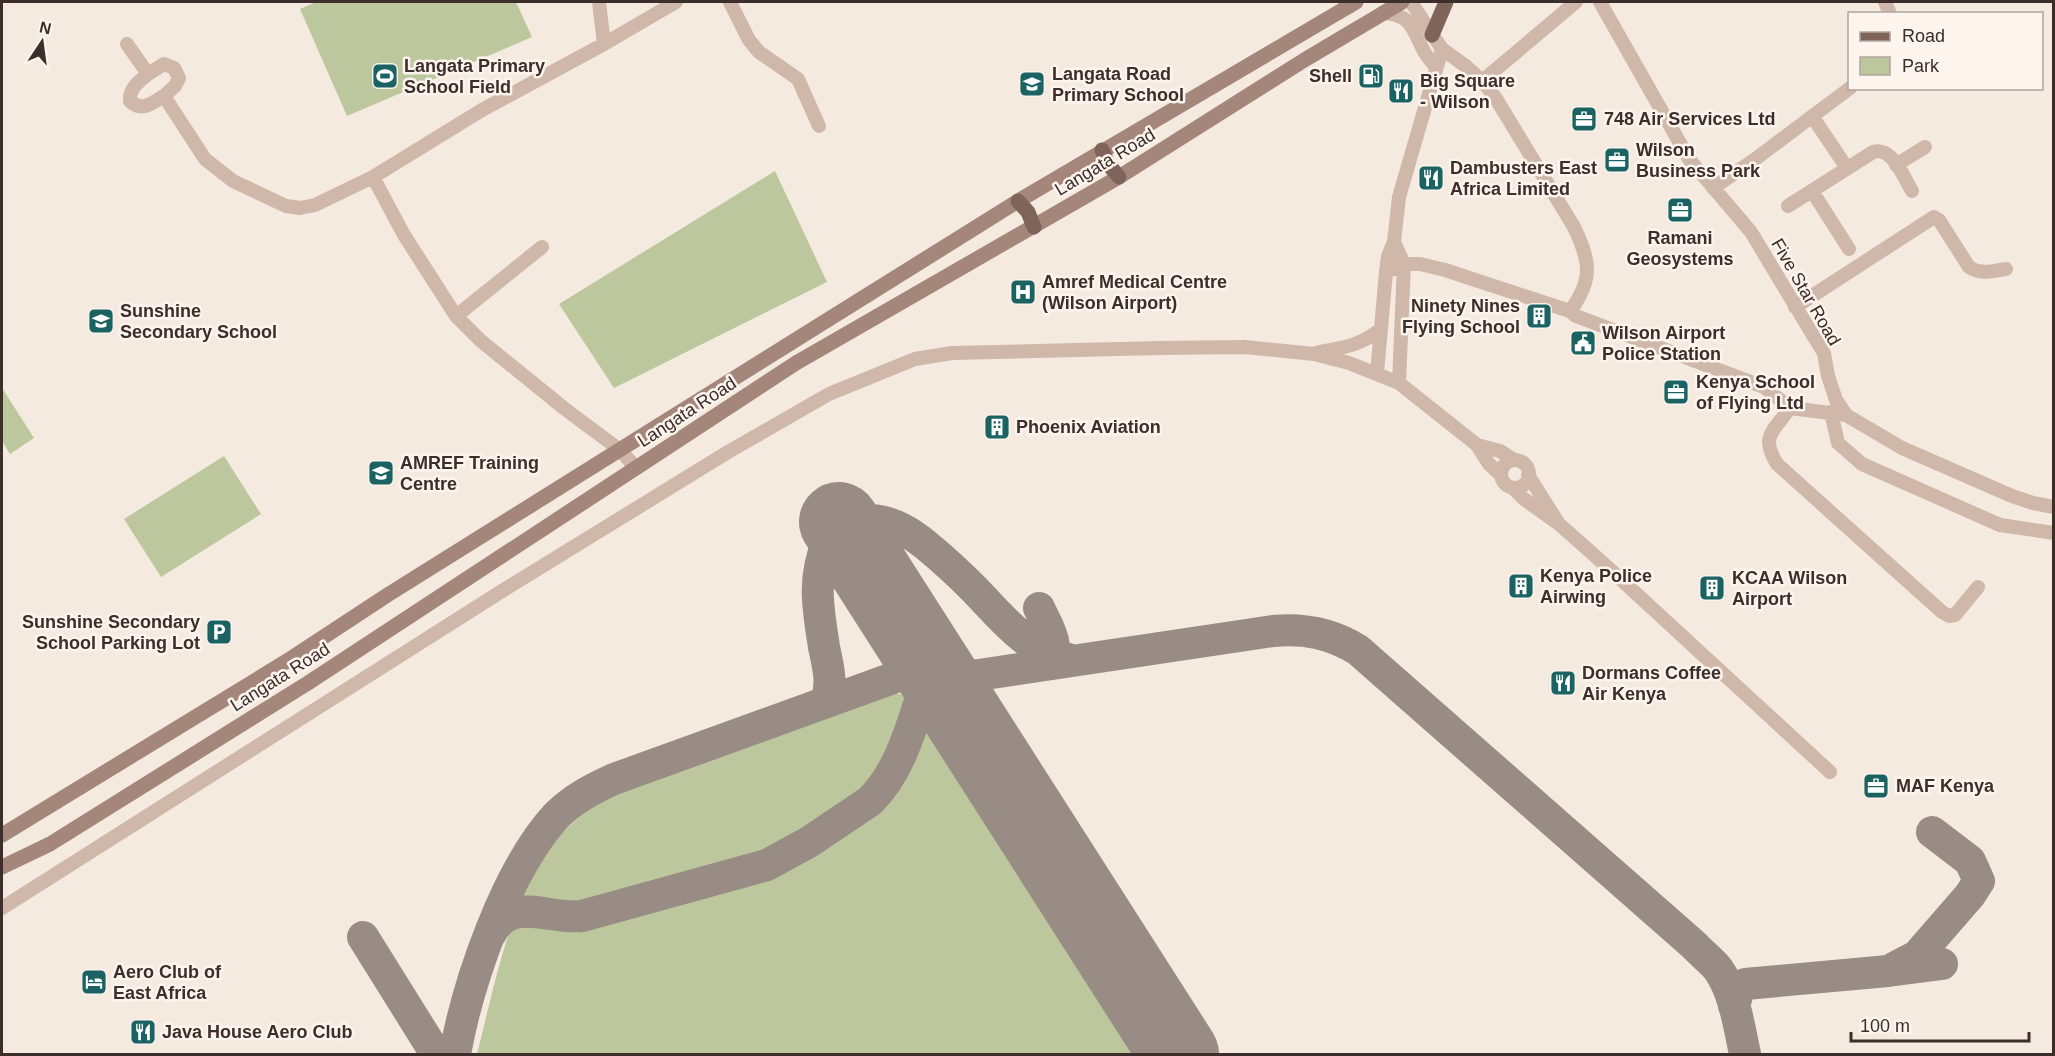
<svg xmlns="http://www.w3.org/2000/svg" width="2055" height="1056" font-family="Arial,sans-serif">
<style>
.green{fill:#bcc79d}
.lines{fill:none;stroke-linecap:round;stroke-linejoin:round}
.taxiway{stroke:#988c84;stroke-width:32}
.runway{stroke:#988c84;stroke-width:80}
.minor{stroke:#cfb8a9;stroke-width:14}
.secondary{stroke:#a4867a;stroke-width:15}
.primary{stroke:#7f6459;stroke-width:15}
.labels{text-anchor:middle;stroke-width:5;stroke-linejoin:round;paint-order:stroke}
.poi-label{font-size:18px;font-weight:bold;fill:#3c2e2a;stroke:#fcf4ed;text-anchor:start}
.street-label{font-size:18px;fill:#3c2e2a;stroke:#fcf4ed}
</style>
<rect width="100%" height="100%" fill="#f5eadf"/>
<path class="green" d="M 316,2 L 516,2 L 532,37 L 347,116 L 300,9 Z
M 775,171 L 827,282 L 614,388 L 559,304 Z
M 2,388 L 34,438 L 10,454 L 2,441 Z
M 224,456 L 261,514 L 161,577 L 124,519 Z
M 893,693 L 912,696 L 924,705 L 1142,1054 L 477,1054 C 494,988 507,914 544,855 C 557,835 577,819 595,803 L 859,702 Z"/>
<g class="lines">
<path class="taxiway" d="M 870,520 C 892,521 910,532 927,546 C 944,560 959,574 974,589 C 1003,619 1026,650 1068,659
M 1039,608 C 1047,626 1067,653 1040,664
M 826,702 C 833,683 828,666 824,647 C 818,608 812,579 828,541
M 960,712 C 958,698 957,682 972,676 L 1273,631 C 1304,628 1331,633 1358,650 L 1695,946 C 1702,954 1712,961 1718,969 C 1735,993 1739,1027 1745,1054
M 491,933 C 511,895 549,920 582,916 L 767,865 L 809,842 L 870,801 C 901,771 913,722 926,682
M 363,937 L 436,1054
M 1894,968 L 1917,956 L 1970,895 L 1979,881 L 1970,861 L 1932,832
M 1734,1006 L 1739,989 L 1745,984 L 1888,971 L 1942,964
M 455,1054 C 468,982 506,871 556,816 C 573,799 592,789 614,779 L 907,673 L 926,682 L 960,712"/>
<path class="runway" d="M 839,522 L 1179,1054"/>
<path class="minor" d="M 599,2 L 604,44
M 730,2 L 749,40 L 759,52 L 798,79 L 819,126
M 1411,2 L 1442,49 L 1467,67 L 1482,81 L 1495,97 L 1574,227 C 1590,261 1594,279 1570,311
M 1600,2 L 1689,159 L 1751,232 L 1814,337 L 1824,353 L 1828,376 L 1836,400 L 1846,415 L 1902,448 L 2012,496 L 2033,503 L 2054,507
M 1885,2 L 1890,14
M 1382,13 C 1413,14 1412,30 1425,53 C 1428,58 1433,63 1436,68
M 127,44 L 148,74 C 139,82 129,88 130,101 C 142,113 153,102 164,96 L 205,159 L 233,181 L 286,206 L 300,208 L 315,205 L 373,177
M 148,74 L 164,64 L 174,68 L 179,78 L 175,86 L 164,96
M 1482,81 L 1576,2
M 1812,116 L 1847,168
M 1896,165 L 1925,147
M 1713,188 L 1754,160 L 1850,88
M 1812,191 L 1849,249
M 1788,206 L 1873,152 C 1892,146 1903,176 1912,191
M 1394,242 L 1404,264 L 1399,383
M 1386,272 L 1404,264 L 1420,264 L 1445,270 L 1570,311 L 1576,316 L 1764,387 L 1790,408 L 1846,415
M 1795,307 L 1934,217 L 1939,220 L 1969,267 C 1981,275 1992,271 2006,269
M 456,316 L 542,247
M 1316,353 C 1343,347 1358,347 1381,329
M 1377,373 L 1386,272 L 1388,256 L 1394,242 L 1399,197 L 1442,49
M 1790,408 C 1773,432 1760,436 1777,464 L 1942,612 L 1949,616 L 1955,615 L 1978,587
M 1831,412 L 1838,443 L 1862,464 L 2000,525 L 2054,533
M1501 474a14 14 0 1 1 28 0a14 14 0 1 1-28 0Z
M 636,468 L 620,450 L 565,409 L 481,341 L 456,316 L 404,235 L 373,177 L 482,110 L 604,44 L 676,2
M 1501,475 L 1489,464 L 1477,445 L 1500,451 L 1514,460
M 1513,488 L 1524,499 L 1559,524 L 1528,475
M 1559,524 L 1603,563 L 1830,772
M 2,908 L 502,591 L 728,452 L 829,394 L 915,359 L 952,353 L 1159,348 L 1245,347 L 1314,354 L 1349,363 L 1399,383 L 1477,445"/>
<path class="secondary" d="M 2,835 L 287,661 L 389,594 L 1018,201 L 1356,2
M 2,867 L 50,844 L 308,683 L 796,363 L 1119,177 L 1306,59 L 1402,2"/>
<path class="primary" d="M 1432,35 L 1446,2
M 1102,150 L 1108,164 L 1119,177
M 1018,201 L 1028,212 L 1034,227"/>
</g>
<defs>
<symbol id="stadium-square" viewBox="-11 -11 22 22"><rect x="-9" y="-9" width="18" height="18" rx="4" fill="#1a6362" stroke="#fcf4ed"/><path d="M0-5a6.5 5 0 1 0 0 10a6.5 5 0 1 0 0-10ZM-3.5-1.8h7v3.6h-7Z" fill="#fff"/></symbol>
<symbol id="fuel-square" viewBox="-11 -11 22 22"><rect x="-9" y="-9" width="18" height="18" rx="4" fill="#1a6362" stroke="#fcf4ed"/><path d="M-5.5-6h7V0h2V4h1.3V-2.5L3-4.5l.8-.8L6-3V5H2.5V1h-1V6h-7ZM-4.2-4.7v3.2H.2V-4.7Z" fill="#fff"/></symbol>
<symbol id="school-square" viewBox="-11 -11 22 22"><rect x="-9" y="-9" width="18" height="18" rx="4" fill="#1a6362" stroke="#fcf4ed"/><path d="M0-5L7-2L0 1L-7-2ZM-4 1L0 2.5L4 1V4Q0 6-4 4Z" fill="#fff"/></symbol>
<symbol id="restaurant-square" viewBox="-11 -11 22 22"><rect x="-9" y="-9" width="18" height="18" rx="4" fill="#1a6362" stroke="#fcf4ed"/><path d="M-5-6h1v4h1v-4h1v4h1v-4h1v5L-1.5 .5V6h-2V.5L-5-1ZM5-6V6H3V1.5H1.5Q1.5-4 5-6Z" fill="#fff"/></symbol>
<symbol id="office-square" viewBox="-11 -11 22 22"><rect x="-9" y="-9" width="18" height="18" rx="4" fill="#1a6362" stroke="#fcf4ed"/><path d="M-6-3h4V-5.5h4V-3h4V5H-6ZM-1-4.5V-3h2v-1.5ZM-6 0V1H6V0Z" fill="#fff"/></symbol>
<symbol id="hospital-square" viewBox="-11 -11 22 22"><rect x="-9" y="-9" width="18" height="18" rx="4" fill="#1a6362" stroke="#fcf4ed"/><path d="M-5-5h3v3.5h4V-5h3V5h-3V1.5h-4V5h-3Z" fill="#fff"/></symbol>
<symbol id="building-square" viewBox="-11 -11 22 22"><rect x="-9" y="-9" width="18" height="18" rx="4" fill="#1a6362" stroke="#fcf4ed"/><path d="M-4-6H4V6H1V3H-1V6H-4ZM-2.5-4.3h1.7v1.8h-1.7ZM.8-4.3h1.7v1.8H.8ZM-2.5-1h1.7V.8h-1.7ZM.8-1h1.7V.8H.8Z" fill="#fff"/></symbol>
<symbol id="civic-square" viewBox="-11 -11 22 22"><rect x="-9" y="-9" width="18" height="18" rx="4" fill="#1a6362" stroke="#fcf4ed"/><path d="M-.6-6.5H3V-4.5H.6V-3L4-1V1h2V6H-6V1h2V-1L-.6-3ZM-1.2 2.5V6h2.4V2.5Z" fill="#fff"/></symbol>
<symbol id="parking-square" viewBox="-11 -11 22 22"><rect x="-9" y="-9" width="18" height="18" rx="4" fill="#1a6362" stroke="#fcf4ed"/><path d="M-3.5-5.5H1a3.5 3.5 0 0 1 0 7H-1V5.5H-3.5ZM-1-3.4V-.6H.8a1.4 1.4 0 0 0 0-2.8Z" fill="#fff"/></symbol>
<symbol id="hotel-square" viewBox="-11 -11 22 22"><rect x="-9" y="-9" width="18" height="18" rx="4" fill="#1a6362" stroke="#fcf4ed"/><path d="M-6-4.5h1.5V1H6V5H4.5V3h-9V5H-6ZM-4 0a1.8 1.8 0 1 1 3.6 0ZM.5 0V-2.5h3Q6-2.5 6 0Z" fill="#fff"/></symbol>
</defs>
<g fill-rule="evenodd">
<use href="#stadium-square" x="370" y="61" width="30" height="30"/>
<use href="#fuel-square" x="1356" y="61" width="30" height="30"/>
<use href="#school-square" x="1017" y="69" width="30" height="30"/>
<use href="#restaurant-square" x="1386" y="76" width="30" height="30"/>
<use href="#office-square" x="1569" y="104" width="30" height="30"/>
<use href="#office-square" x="1602" y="145" width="30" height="30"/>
<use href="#restaurant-square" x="1416" y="163" width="30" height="30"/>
<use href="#office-square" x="1665" y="195" width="30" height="30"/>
<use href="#hospital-square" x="1008" y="277" width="30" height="30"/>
<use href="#building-square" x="1524" y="301" width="30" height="30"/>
<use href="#school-square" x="86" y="306" width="30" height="30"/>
<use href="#civic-square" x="1568" y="328" width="30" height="30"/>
<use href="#office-square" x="1661" y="377" width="30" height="30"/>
<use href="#building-square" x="982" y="412" width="30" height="30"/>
<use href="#school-square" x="366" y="458" width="30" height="30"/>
<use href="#building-square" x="1506" y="571" width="30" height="30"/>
<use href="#building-square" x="1697" y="573" width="30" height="30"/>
<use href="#parking-square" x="204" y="617" width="30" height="30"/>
<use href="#restaurant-square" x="1548" y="668" width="30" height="30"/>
<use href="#office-square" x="1861" y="771" width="30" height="30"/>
<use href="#hotel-square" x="79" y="967" width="30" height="30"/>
<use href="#restaurant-square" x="128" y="1017" width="30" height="30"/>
</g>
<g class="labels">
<g class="poi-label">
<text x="404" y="72">Langata Primary<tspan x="404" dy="21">School Field</tspan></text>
<text x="1052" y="80">Langata Road<tspan x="1052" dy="21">Primary School</tspan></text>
<text x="1352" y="82" text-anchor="end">Shell</text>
<text x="1420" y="87">Big Square<tspan x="1420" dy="21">- Wilson</tspan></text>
<text x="1604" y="125">748 Air Services Ltd</text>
<text x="1636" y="156">Wilson<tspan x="1636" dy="21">Business Park</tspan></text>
<text x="1450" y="174">Dambusters East<tspan x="1450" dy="21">Africa Limited</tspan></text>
<text x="1680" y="244" text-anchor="middle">Ramani<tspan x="1680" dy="21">Geosystems</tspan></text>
<text x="1042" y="288">Amref Medical Centre<tspan x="1042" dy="21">(Wilson Airport)</tspan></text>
<text x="1520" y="312" text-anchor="end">Ninety Nines<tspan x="1520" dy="21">Flying School</tspan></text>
<text x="120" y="317">Sunshine<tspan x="120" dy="21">Secondary School</tspan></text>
<text x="1602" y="339">Wilson Airport<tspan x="1602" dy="21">Police Station</tspan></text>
<text x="1696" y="388">Kenya School<tspan x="1696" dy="21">of Flying Ltd</tspan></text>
<text x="1016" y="433">Phoenix Aviation</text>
<text x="400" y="469">AMREF Training<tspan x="400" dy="21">Centre</tspan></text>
<text x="1540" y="582">Kenya Police<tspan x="1540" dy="21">Airwing</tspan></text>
<text x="1732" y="584">KCAA Wilson<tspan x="1732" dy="21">Airport</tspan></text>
<text x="200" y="628" text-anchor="end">Sunshine Secondary<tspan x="200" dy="21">School Parking Lot</tspan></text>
<text x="1582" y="679">Dormans Coffee<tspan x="1582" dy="21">Air Kenya</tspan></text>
<text x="1896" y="792">MAF Kenya</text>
<text x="113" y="978">Aero Club of<tspan x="113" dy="21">East Africa</tspan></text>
<text x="162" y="1038">Java House Aero Club</text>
</g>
<g class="street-label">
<text transform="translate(1105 162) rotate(-31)" y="6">Langata Road</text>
<text transform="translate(1806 292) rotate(60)" y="6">Five Star Road</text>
<text transform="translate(687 412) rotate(-33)" y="6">Langata Road</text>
<text transform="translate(280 677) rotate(-32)" y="6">Langata Road</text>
</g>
</g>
<rect width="2055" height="1056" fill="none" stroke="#3c2e2a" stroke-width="6"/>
<rect x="1848" y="12" width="195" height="78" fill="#fcf4ed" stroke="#afa59f" stroke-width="1.5"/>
<rect x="1860" y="32" width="30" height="9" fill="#7f6459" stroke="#afa59f" stroke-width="1.5"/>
<text x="1902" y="42" font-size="18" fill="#3c2e2a">Road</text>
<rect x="1860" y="57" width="30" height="18" fill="#bcc79d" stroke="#afa59f" stroke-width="1.5"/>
<text x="1902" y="72" font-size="18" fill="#3c2e2a">Park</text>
<g transform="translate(42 42) rotate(13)" stroke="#fcf4ed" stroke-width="4.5" paint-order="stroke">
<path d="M0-4.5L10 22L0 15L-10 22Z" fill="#3c2e2a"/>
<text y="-9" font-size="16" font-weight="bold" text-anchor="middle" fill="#3c2e2a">N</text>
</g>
<path d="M1851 1032v9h178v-9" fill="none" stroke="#3c2e2a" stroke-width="3"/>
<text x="1860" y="1032" font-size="18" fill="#3c2e2a" stroke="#fcf4ed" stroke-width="4.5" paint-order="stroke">100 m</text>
</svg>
